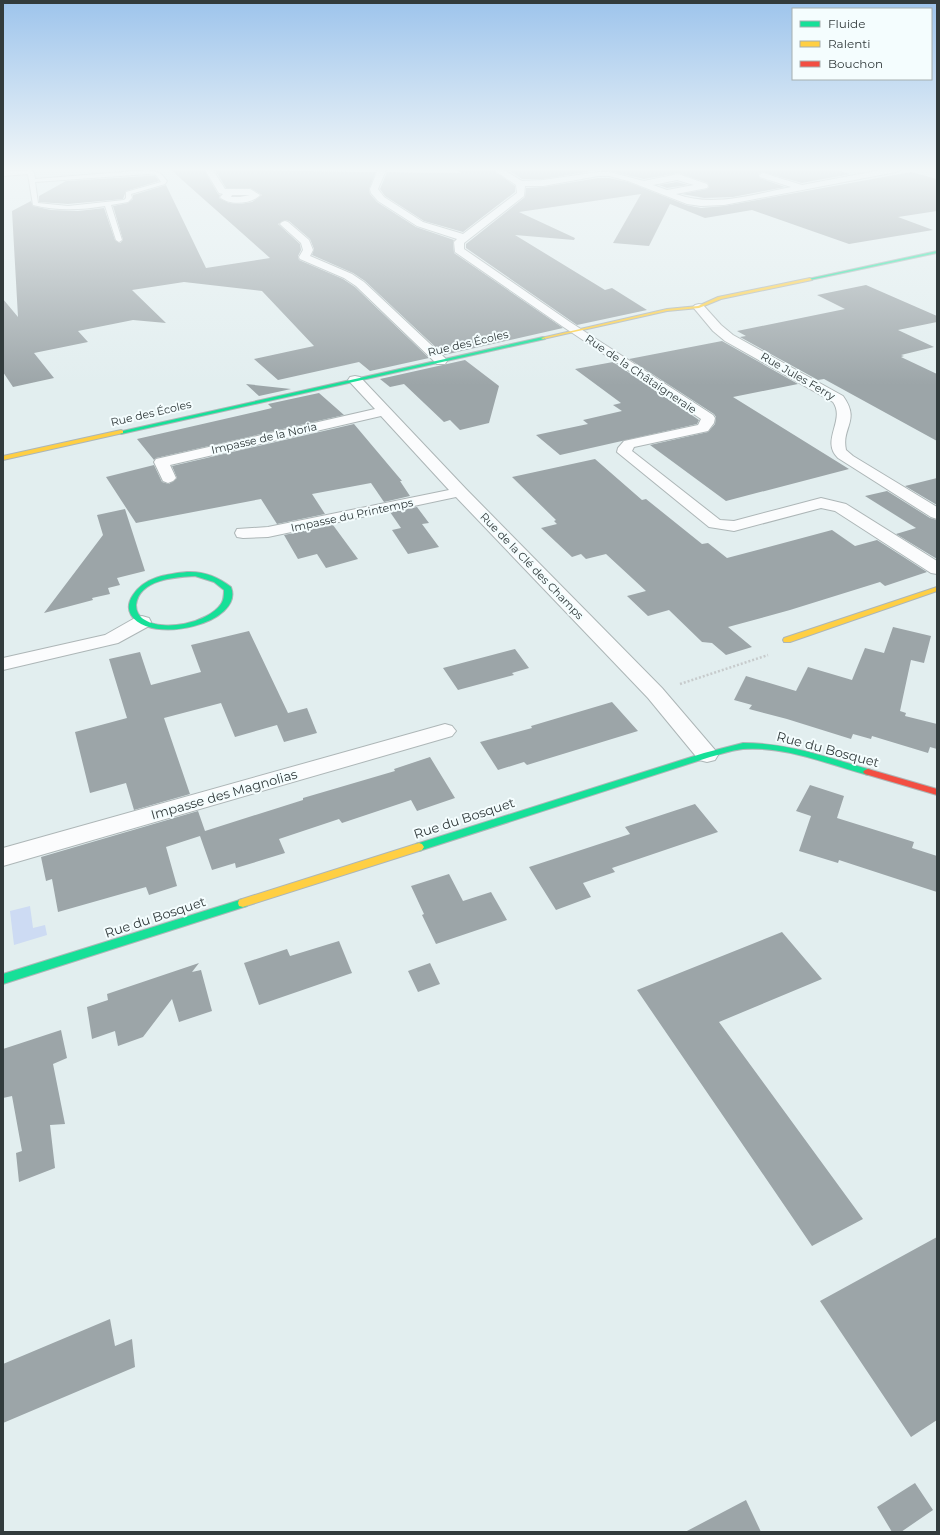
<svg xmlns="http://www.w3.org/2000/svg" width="940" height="1535" font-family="Montserrat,sans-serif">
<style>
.water{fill:#cddbf3}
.building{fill:#9ca5a8}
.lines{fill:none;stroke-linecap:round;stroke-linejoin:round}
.lane-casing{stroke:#adb6b7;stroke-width:2}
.street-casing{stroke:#adb6b7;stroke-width:2}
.fast-casing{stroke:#adb6b7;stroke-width:2}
.slow-casing{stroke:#adb6b7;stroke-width:2}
.jam-casing{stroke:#adb6b7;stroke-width:2}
.path{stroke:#c7cbcc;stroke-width:2.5;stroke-dasharray:2 2;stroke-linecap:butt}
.lane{fill:#fbfcfd;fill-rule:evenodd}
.street{fill:#fbfcfd;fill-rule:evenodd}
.fast{fill:#16e098;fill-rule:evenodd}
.slow{fill:#ffcf43;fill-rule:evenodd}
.jam{fill:#f24e42;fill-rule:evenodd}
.labels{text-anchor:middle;stroke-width:4;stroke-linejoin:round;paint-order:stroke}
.far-street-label{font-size:11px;fill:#323b3c;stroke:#f4fdfe}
.street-label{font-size:13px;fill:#323b3c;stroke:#f4fdfe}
</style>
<rect width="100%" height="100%" fill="#e2eeef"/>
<path class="water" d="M 30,906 L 33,928 L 45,925 L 47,935 L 14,945 L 10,911 Z"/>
<path class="building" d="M 171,170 L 204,170 L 218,194 L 220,195 L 219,198 L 229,203 L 240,204 L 252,202 L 262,195 L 250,188 L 226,188 L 215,170 L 376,172 L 369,189 L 370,194 L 377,202 L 416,227 L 454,240 L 453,242 L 454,253 L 563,328 L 444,355 L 365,281 L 353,273 L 312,255 L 314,249 L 310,239 L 289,221 L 285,220 L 278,224 L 300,244 L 301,250 L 298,256 L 299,260 L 343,279 L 355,287 L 429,358 L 370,371 L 359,362 L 278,380 L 254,359 L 314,346 L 262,291 L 184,282 L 132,290 L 166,323 L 133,320 L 78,331 L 88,342 L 34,353 L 54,378 L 13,387 L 3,372 L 3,299 L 18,317 L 12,211 L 31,201 L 33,206 L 51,210 L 78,211 L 104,208 L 115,240 L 120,243 L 123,240 L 113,206 L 128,203 L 133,199 L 133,195 L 166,185 L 206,268 L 270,258 Z
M 457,170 L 493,170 L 515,186 L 515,192 L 463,232 L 424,221 L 385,196 L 380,189 L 387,172 L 461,173 Z
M 508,170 L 837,170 L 850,174 L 802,183 L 762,172 L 758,175 L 760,178 L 785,187 L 733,197 L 704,198 L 682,194 L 707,189 L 709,187 L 708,183 L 678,173 L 644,179 L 609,171 L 598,170 L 543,179 L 522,179 Z
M 911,172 L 937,179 L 937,211 L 898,217 L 933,230 L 849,244 L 752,210 L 705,218 L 670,204 L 649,246 L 613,243 L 641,194 L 519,212 L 575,238 L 574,240 L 515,235 L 605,290 L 612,288 L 647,310 L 577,325 L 466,248 L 466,244 L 525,197 L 526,188 L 543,187 L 598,178 L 609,178 L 628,182 L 686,205 L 701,208 L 724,206 Z
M 148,176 L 155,176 L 159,181 L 126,191 L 123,199 L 68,204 L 39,202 L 39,196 L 66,181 Z
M 677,182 L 688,185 L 667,188 L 659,185 Z
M 866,285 L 937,316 L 937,322 L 898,330 L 934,347 L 901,355 L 904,356 L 901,357 L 937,374 L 937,441 L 824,379 L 818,380 L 740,337 L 746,336 L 737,331 L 845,309 L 817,295 Z
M 722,341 L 798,384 L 733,397 L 849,469 L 726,501 L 650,445 L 708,432 L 715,424 L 716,417 L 714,414 L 629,359 Z
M 465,360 L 499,386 L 489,423 L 460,430 L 450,420 L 444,422 L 404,384 L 390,387 L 380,379 Z
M 613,362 L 699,420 L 697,424 L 560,455 L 536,435 L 588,424 L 583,420 L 622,411 L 613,405 L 621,403 L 575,369 Z
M 246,384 L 291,389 L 259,396 Z
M 319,393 L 344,415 L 156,458 L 154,460 L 137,439 L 272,408 L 268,404 Z
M 354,424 L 402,481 L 400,481 L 410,496 L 384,502 L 371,483 L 312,494 L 325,514 L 277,524 L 261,499 L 136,523 L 106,477 L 154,465 L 162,482 L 169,484 L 177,478 L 172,466 Z
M 595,459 L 642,500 L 646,499 L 702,544 L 708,543 L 727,558 L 832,530 L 855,546 L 877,540 L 927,572 L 885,586 L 880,582 L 790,610 L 728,627 L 752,647 L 726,655 L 712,643 L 702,642 L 669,610 L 648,616 L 627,596 L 646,591 L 606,554 L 586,559 L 581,554 L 572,557 L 541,528 L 557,524 L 554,521 L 556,520 L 512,477 Z
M 937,478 L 937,505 L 905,486 Z
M 887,491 L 930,518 L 937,520 L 937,559 L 896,534 L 916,528 L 865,496 Z
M 417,507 L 429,523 L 422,524 L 439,547 L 408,554 L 392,530 L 401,528 L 390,512 Z
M 125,509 L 145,571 L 117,578 L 120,585 L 108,588 L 110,594 L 92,598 L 93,600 L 44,613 L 103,535 L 97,515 Z
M 333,525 L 358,559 L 326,568 L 317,554 L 298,559 L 284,535 Z
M 893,627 L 931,636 L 924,663 L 911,660 L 900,711 L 906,713 L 905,716 L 937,724 L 937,749 L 930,747 L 928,753 L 872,736 L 871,739 L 853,734 L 851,739 L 787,719 L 749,709 L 752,705 L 734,700 L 746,676 L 796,691 L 808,667 L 852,680 L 865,648 L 884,653 Z
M 249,631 L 288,713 L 307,708 L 317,733 L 284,742 L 277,725 L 235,737 L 221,703 L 164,718 L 190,794 L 134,810 L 126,783 L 90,793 L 75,732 L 127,718 L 109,659 L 140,652 L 151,685 L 201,672 L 191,645 Z
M 515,649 L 529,668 L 512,673 L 514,675 L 458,690 L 443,668 Z
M 612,702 L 638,731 L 527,765 L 524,762 L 498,770 L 480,742 L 532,728 L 531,726 Z
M 430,757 L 455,798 L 417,811 L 411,800 L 342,823 L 339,819 L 279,839 L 285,853 L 236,868 L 235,863 L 212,870 L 200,836 L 166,847 L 177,886 L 149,895 L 146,887 L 58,912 L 52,879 L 46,881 L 41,857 L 198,811 L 205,831 L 303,800 L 303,798 L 395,771 L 394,769 Z
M 810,785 L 844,796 L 837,818 L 914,842 L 912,848 L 937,856 L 937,892 L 839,860 L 838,863 L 799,851 L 811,816 L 796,811 Z
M 695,804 L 718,832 L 612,868 L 615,872 L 583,883 L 591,897 L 556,910 L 529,867 L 630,834 L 625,827 Z
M 449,874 L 463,901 L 491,892 L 507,920 L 436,944 L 422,915 L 424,914 L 411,886 Z
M 782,932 L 822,979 L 719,1022 L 863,1219 L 812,1246 L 637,990 Z
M 339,941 L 352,973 L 259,1005 L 244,963 L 287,949 L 290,956 Z
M 199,963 L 192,972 L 201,970 L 212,1011 L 179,1022 L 172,999 L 143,1037 L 118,1046 L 115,1031 L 92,1039 L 87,1007 L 108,1000 L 107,994 Z
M 430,963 L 440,984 L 418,992 L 408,971 Z
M 61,1030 L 67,1058 L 53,1064 L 65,1124 L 50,1125 L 55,1168 L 19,1182 L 16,1153 L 22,1151 L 12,1096 L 3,1098 L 3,1049 Z
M 937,1237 L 937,1420 L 911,1437 L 820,1301 Z
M 110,1319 L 115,1346 L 132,1339 L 135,1367 L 3,1423 L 3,1364 Z
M 915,1483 L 933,1510 L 901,1532 L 892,1532 L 877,1507 Z
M 746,1500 L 761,1532 L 685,1532 Z"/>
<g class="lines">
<defs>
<path id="lane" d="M 31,170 L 34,172 L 35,179 L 148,170 L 160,173 L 167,181 L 165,184 L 131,194 L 132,198 L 128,202 L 111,205 L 122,240 L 119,242 L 116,240 L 105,206 C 81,210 57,211 33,205 L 28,174 L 3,176 L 3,172 ZM 148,174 L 156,175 L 161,182 L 126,192 L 126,198 L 124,200 L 68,206 L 38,203 L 35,182 Z"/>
<path id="street" d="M 205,170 L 213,170 L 225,189 L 250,189 L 260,195 C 252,204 229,206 220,197 L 223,194 L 219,193 ZM 232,195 L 250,195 L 240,197 L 231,197 Z
M 378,170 L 386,170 L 378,189 L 384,197 L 423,222 L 463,234 L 517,193 L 516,185 L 494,170 L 504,170 L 522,181 L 543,180 L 598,172 L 609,172 L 644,181 L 678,174 L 707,184 L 708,186 L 707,188 L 676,194 C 713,208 754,194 791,187 L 760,177 L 759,175 L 763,173 L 802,185 L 881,170 L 900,170 L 896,172 L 724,205 L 701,206 L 687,204 L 628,181 L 609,176 L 598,176 L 543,186 L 525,186 L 524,196 L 464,243 L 464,249 L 570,322 L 713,415 L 715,418 L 714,423 L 708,431 L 634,447 L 632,451 L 720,520 L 734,521 L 821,498 L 846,504 L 937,561 L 937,574 L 931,573 L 835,511 L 821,508 L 734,531 L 709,527 L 617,452 L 618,448 L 624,441 L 698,425 L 701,419 L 562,326 L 455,252 L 454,242 L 457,239 L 417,226 L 378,201 L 371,193 L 370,189 ZM 677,180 L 694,185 L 667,190 L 653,185 Z
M 285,221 L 288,222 L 309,240 L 313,250 L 310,256 L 352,274 L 364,282 L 445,358 L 447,361 L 445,364 L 437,364 L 356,286 L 344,278 L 300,259 L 299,257 L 303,250 L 301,243 L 282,226 L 280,224 L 282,222 Z
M 699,304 L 703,305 L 721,325 L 733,335 L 843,396 C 861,421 841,427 846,450 L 853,456 L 937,507 L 937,519 L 931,517 L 838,458 C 820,441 846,420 833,402 L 725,341 L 713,331 L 693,307 L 695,305 Z
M 355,376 L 360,377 L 466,489 L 662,688 L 715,750 L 718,755 L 715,760 L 707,762 L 699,760 L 648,698 L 456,497 L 268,537 L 243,538 L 237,537 L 235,533 L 237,529 L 268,527 L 449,490 L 381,416 L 170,465 L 176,478 L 173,481 L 168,483 L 163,481 L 154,462 L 156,459 L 375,409 L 348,380 L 350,377 Z
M 142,616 L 149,618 L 151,622 L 149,626 L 118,643 L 3,670 L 3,658 L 105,635 L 135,618 Z
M 445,724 L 452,726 L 456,731 L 452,736 L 3,866 L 3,848 Z"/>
<path id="fast" d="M 937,251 L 937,253 L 810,280 L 808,279 Z
M 543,337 L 545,337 L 545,339 L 121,434 L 118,432 Z
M 187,572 C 204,571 218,577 231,587 C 245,623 150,646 131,615 C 127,608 129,601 133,595 C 145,577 167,574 187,572 ZM 195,576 L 214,582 L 224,590 C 224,595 224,600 221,604 C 208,623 164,632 145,620 C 139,617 136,611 136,605 C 139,579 176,577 195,576 Z
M 743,743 C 788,743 829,758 871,770 L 873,772 L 868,775 C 827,764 786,746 743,749 C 732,750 721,754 710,757 L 419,851 L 416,850 L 414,847 L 416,844 L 704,753 Z
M 243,899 L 247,900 L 248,903 L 247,906 L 3,984 L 3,974 Z"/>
<path id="slow" d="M 810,278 L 812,280 L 721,299 L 699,308 L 667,311 L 543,339 L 541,338 L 667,309 L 698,306 L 718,297 Z
M 121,430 L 123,431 L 123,433 L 3,460 L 3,456 Z
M 937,587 L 937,591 L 790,642 L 784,642 L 783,640 L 784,638 Z
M 419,843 L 422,844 L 424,847 L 422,850 L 243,907 L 239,906 L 238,903 L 239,900 Z"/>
<path id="jam" d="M 868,769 L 937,789 L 937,795 L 865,774 L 863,772 L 865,770 Z"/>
</defs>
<use href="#lane" class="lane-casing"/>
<use href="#street" class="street-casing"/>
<use href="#fast" class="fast-casing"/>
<use href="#slow" class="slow-casing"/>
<use href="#jam" class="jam-casing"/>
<path class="path" d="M 680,684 L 768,655"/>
<use href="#lane" class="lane"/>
<use href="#street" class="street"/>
<use href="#fast" class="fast"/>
<use href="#slow" class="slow"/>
<use href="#jam" class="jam"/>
</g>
<linearGradient id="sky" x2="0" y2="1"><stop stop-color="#9dc4ec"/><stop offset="0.44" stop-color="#f2f7f8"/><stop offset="1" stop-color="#f2f7f8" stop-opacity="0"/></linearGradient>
<rect width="940" height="385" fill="url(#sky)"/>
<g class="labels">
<g class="far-street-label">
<text transform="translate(468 343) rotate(-13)" y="4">Rue des Écoles</text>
<text transform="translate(641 374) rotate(34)" y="4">Rue de la Châtaigneraie</text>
<text transform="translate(798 376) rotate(30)" y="4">Rue Jules Ferry</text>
<text transform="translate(151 413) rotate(-13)" y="4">Rue des Écoles</text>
<text transform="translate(264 438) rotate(-13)" y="4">Impasse de la Noria</text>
<text transform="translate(352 515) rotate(-12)" y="4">Impasse du Printemps</text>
<text transform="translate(532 566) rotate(46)" y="4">Rue de la Clé des Champs</text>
</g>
<g class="street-label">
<text transform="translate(828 749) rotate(15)" y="5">Rue du Bosquet</text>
<text transform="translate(224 794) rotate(-16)" y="5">Impasse des Magnolias</text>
<text transform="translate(464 818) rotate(-18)" y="5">Rue du Bosquet</text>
<text transform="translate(155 917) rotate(-18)" y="5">Rue du Bosquet</text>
</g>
</g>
<rect width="940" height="1535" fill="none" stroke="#323b3c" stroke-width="8"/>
<rect x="792" y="8" width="140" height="72" fill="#f4fdfe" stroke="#a6afb0"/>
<rect x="800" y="21" width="20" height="6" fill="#16e098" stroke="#a6afb0"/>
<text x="828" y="28" font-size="12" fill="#323b3c">Fluide</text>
<rect x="800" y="41" width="20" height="6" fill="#ffcf43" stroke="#a6afb0"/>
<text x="828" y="48" font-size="12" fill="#323b3c">Ralenti</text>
<rect x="800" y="61" width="20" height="6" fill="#f24e42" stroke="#a6afb0"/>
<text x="828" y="68" font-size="12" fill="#323b3c">Bouchon</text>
</svg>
